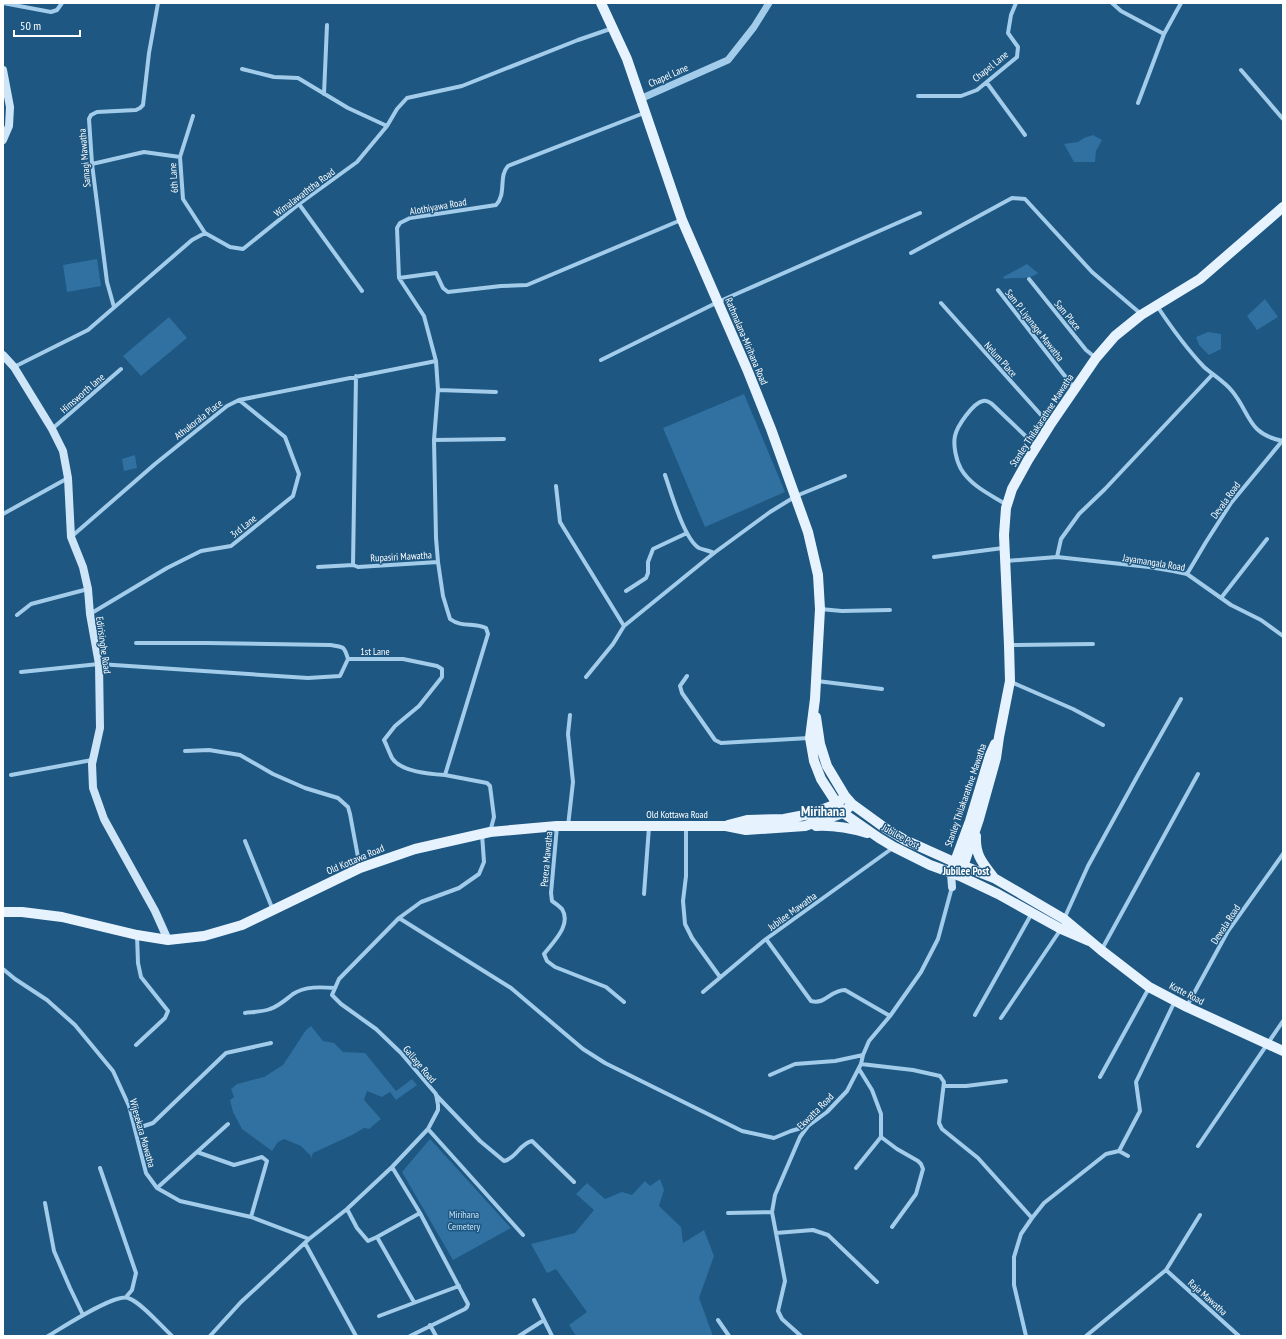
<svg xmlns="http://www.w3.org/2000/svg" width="1286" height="1339" font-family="'PT Sans Narrow',sans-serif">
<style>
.green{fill:#3071a1}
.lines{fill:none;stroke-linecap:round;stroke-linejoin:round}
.minor{stroke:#a2ccea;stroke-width:4}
.tertiary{stroke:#a2ccea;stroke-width:7}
.secondary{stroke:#cee5f7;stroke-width:8}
.primary{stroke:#e6f3fe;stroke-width:10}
.labels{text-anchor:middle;stroke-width:3;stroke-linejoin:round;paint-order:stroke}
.street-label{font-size:10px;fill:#fff;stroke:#1d5782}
.park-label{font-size:10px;fill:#c7e3f7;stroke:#1d5782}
.neighbourhood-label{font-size:11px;font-weight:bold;fill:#fff;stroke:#1d5782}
.district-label{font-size:14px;font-weight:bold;fill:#fff;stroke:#1d5782}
</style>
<rect width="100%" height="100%" fill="#1d5782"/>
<path class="green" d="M 1093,135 L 1102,140 L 1096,151 L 1095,162 L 1074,162 L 1064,144 L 1078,142 L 1084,138 Z
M 97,259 L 101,286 L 67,292 L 63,265 Z
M 1027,264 L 1038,273 C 1030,280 1015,277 1005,279 L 1003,277 Z
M 1265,299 L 1278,317 L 1257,330 L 1247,316 Z
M 169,317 L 187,338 L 141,376 L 123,356 Z
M 1208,332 L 1221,334 L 1221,349 L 1209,355 L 1199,345 L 1196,337 Z
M 744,394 L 785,492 L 705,527 L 663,428 Z
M 135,455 L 137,468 L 124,471 L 122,459 Z
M 311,1026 L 323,1041 L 334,1043 L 343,1052 L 365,1053 L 396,1091 L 412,1079 L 417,1085 L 396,1100 L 390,1092 L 382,1097 L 367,1091 L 364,1100 L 381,1119 L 369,1129 L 364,1128 L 352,1135 L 313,1153 L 311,1159 L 311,1156 L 301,1146 L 284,1139 L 278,1142 L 272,1151 L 242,1129 L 233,1112 L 230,1100 L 234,1097 L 231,1089 L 237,1084 L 264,1077 L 283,1065 L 306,1030 Z
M 430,1139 L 511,1228 L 453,1260 L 402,1172 Z
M 660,1179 L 664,1190 L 659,1206 L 681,1227 L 683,1243 L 704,1230 L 714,1256 L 699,1298 L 713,1336 L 576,1336 L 569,1325 L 587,1312 L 556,1269 L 547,1273 L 531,1244 L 575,1233 L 594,1210 L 576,1194 L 587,1183 L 605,1199 L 622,1192 L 632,1195 L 645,1181 L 650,1186 Z"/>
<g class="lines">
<path class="minor" d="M 3,3 L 51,12 L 57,10 L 62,3
M 1112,3 L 1121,11 L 1164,34
M 242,69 L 274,77 L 298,78 L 348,108 L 387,126
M 1241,70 L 1283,119
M 987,83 L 1025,135
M 324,94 L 327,25
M 918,96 L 961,96 L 977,90 L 1017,57 L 1018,47 L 1008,33 L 1011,15 L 1016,3
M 1138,103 L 1164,34 L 1181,3
M 193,116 L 180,157 L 183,199 L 205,233
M 92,164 L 144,152 L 180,157
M 299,204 L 362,291
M 911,253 L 1012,198 L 1025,199 L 1092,272 L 1141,314
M 399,278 L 436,273 L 443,288 L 448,292 L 501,286 L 527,285 L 681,220
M 1029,279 L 1086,350 L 1096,358
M 998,290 L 1075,389
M 941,303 L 1050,425
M 1157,306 C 1171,327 1186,348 1204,367 C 1213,375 1225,382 1232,391 C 1251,414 1247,434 1283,441
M 114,307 L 107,282 L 92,164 L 89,119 L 91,115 L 97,112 L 136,110 L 140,108 L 143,105 L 149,53 L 158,3
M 601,360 L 718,302 L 920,213
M 14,367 L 88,330 L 192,240 L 205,233 L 230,247 L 243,249 L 299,204 L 357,162 L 387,126 L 397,109 L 407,98 L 462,86 L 578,40 L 613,28
M 356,376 L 353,565 L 358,567 L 438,562 L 443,596 L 450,619 C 462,628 474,622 486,628 L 488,634 L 445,775 L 487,783 L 490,786 L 494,817 L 490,832
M 438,390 L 496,392
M 52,429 L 121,369
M 434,440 L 504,439
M 665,475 C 671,492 684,539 699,548 C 704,550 710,551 714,553
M 556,486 L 560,522 L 624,626
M 1007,505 C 991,495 971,486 961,469 C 956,460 953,445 955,436 C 957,426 973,403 983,401 C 987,400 989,402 992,404 L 1036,446
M 3,514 L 68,478
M 71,537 L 155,464 L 227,406 L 239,400 L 436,361
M 934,557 L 1003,548
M 1057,557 L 1061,539 L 1079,514 L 1105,489 L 1212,375
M 1006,561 L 1057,557 L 1149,567 L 1173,571 L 1187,574 L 1231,605 L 1261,620 L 1283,636
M 438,562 L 436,538 L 434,440 L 438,390 L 436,361 L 424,316 L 399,278 L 397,228 L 400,223 L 410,218 L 496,205 C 507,193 498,177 508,166 L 644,113
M 318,567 L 353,565
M 1187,574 L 1206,542 L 1231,503 L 1283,440
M 626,591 L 646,578 L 648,573 L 648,562 L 653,549 L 687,533
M 1221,598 L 1267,539
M 820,609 L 842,611 L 890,610
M 90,614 L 167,568 L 201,551 L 231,546 L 293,496 L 299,474 L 285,437 L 239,400
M 17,615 L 31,604 L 88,589
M 136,643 L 207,643 L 330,645 C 343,647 344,645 348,659
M 1010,645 L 1093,644
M 21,672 L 99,664 L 308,678 L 340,676 L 348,659 L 403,659 L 437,666 L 442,669 L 442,677 L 419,706 L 395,726 L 384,740 C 387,746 389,752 392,758 C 401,772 430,774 445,775
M 687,676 L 680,686 L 682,693 L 715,740 L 721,743 L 809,738
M 586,677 L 613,644 L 624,626 L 714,553 L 770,512 L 796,496 L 845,476
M 817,681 L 882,689
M 1011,682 L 1073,709 L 1103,725
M 185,751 L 209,750 L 240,755 L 273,774 L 305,788 L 338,798 L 348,807 L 350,814 L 360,868
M 11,775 L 92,760
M 557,826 L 551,893 L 552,901 C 555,903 559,906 562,909 C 572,925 553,942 544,954 L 547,961 L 555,967 L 606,987 L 624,1002
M 568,826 L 573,782 L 568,734 L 570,715
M 686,827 L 686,876 L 683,901 L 685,924 L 692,938 L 720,977
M 245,841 L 273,910
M 644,894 L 649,827
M 399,918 L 511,988 L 583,1049 L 605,1063 L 742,1131 L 774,1138 L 791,1131 L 808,1126
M 1064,919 L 1088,866 L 1138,775 L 1181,699
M 766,939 L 811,1001 C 826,1005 830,990 845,990 L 890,1016
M 1102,949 L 1198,774
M 3,969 L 15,979 L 47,1000 L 75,1025 L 113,1071 L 129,1106 L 146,1173 L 157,1188 L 180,1201 L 251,1217 L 309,1239
M 703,992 L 766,939 L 894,847
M 1187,1006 L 1228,931 L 1283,854
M 245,1013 C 253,1012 262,1012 270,1009 C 279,1006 285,1000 293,994 C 305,986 321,987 335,988
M 975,1015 L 1032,913
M 1001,1018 L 1061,929
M 136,1045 L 165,1018 L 168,1011 L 141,977 L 138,963 L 137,935
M 861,1064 L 913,1070 L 940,1076 L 944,1082 L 939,1123 L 942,1129 L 978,1158 L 1032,1218
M 859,1069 L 872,1090 L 881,1114 L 881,1137
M 770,1075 L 795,1064 L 835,1061 L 863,1055
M 1100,1077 L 1149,988
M 944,1086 L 966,1086 L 1006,1081
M 436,1095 L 480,1141 L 504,1161 C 517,1158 519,1144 532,1141 L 574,1182
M 135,1129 L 153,1123 L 226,1053 L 271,1043
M 428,1129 L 523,1235
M 881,1137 L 897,1149 L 918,1161 L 921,1164 L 923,1169 L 916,1194 L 892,1227
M 1198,1146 L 1283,1021
M 1119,1151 L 1140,1111 L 1136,1082 L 1175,1001
M 197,1152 L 234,1165 L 262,1157 L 267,1161 L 251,1217
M 392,1167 L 420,1213 L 468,1304 L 467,1307 L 465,1309 L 410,1336
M 100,1168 L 136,1273 L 132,1290 L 126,1297
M 856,1168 L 881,1137
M 157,1188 L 228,1124
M 45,1203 L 54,1251 L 70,1288 L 83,1315
M 347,1209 L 357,1228 L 368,1241 L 377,1237 L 420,1213
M 728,1213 L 772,1212
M 776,1233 L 813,1230 L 828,1235 L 877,1282
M 377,1237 L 414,1302
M 305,1243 L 356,1336
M 1166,1270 L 1239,1336
M 534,1300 L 552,1336
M 379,1316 L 459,1286
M 718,1320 L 729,1336
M 430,1325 L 436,1336
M 48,1336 C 62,1328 115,1293 128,1298 C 141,1302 161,1326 172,1336
M 210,1336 L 241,1302 L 309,1239 L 347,1209 L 392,1167 L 428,1129 L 438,1110 L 438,1105 L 436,1094 L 401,1053 L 376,1029 L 341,1004 L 332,995 L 339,979 L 399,918 L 421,902 L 459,888 L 479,874 L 484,862 L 482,834
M 519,1336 L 544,1320
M 801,1336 L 782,1319 L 778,1311 L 785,1281 L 772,1212 L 775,1195 L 800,1137 L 808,1126 L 827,1112 L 847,1091 L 861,1064 L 863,1055 L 869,1041 L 890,1016 L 921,972 L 938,939 L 952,887
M 1026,1336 L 1014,1285 L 1014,1257 L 1021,1234 L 1032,1218 L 1044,1203 L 1106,1154 L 1119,1151 L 1128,1156
M 1086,1336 L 1166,1270 L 1200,1215"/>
<path class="tertiary" d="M 640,99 L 728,60 L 754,27 L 769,3"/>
<path class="secondary" d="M 3,70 L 10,107 L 9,126 L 3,140
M 3,355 L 14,367 L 52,429 L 63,451 L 68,478 L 71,537 L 83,567 L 88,589 L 90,614 L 99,664 L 100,728 L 92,764 L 93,788 L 104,819 L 155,911 L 168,940
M 951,873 L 952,887"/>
<path class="primary" d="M 601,3 L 627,59 L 682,220 L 747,369 L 771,429 L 808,532 L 818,575 L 820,609 L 815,699 L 810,738 L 814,761 L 821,779 L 843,813 L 879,838 L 894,847 L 930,865 L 960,876 L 998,894 L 1061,929 L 1089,941
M 816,717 L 820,744 L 827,766 L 845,796 L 852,804 L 885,828 L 905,840 L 954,862 L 994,878 L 1064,919 L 1101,950 L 1149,987 L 1187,1007 L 1283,1051
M 728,825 L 747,820 L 784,819 L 810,814 L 837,804 L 842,799
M 816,826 C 834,825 850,828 867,833
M 976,836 C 975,856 983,863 994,878
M 953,867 L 970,821 L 990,755 L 995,744
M 960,876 L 979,819 L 996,758 L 999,737 L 1010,681 L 1009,645 L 1004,535 L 1006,508 L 1012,489 L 1028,460 L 1050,425 L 1096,358 L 1115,336 L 1141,315 L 1200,279 L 1283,207
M 3,912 L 22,912 L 62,917 L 137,935 L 168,940 L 204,936 L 242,925 L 360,868 L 415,849 L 490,832 L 557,826 L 726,826 L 746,830 L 805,826 L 843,813 L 852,804"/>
</g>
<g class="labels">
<g class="street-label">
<text transform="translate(990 66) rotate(-39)" y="4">Chapel Lane</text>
<text transform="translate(668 75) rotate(-24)" y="4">Chapel Lane</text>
<text transform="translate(84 158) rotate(-95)" y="4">Samagi Mawatha</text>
<text transform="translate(173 178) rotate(-94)" y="4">6th Lane</text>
<text transform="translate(304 192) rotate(-37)" y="4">Wimalawaththa Road</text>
<text transform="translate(438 206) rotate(-10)" y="4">Alothiyawa Road</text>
<text transform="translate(1068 315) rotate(51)" y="4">Sam Place</text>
<text transform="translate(1035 325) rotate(52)" y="4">Sam P. Liyanage Mawatha</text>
<text transform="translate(747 341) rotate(67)" y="4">Rathmalana-Mirihana Road</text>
<text transform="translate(1001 359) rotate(48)" y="4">Nelum Place</text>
<text transform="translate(82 393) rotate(-41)" y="4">Himsworth lane</text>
<text transform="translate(198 419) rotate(-38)" y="4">Athukorala Place</text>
<text transform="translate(1041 420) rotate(-57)" y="4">Stanley Thilakarathne Mawatha</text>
<text transform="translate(1225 500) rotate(-54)" y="4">Devala Road</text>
<text transform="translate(243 526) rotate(-39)" y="4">3rd Lane</text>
<text transform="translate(401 556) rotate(-3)" y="4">Rupasiri Mawatha</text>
<text transform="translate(1154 562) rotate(9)" y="4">Jayamangala Road</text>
<text transform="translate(104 645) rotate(82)" y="4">Edirisinghe Road</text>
<text x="375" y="655">1st Lane</text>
<text transform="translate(965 795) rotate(-71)" y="4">Stanley Thilakarathne Mawatha</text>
<text x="677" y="818">Old Kottawa Road</text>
<text transform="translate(901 836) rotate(29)" y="4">Jubilee Post</text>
<text transform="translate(355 859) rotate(-23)" y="4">Old Kottawa Road</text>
<text transform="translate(546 859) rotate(-85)" y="4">Perera Mawatha</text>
<text transform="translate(792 911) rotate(-36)" y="4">Jubilee Mawatha</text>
<text transform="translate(1225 924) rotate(-57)" y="4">Dewala Road</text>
<text transform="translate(1187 993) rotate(27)" y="4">Kotte Road</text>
<text transform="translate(420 1064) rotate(50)" y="4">Gallage Road</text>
<text transform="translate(815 1111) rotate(-45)" y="4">Ekwatta Road</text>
<text transform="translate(143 1133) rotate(74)" y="4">Wijesekara Mawatha</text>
<text transform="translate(1208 1297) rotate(42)" y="4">Raja Mawatha</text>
</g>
<g class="park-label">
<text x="464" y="1218">Mirihana<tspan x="464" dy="12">Cemetery</tspan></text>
</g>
<g class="neighbourhood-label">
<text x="966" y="875">Jubilee Post</text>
</g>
<g class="district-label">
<text x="823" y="816">Mirihana</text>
</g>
</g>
<rect width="1286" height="1339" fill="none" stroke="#ffffff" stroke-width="8"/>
<path d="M14 30v6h66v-6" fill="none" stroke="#ffffff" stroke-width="2"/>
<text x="20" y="30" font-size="12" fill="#ffffff" stroke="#1d5782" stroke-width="3" paint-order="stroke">50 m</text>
</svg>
